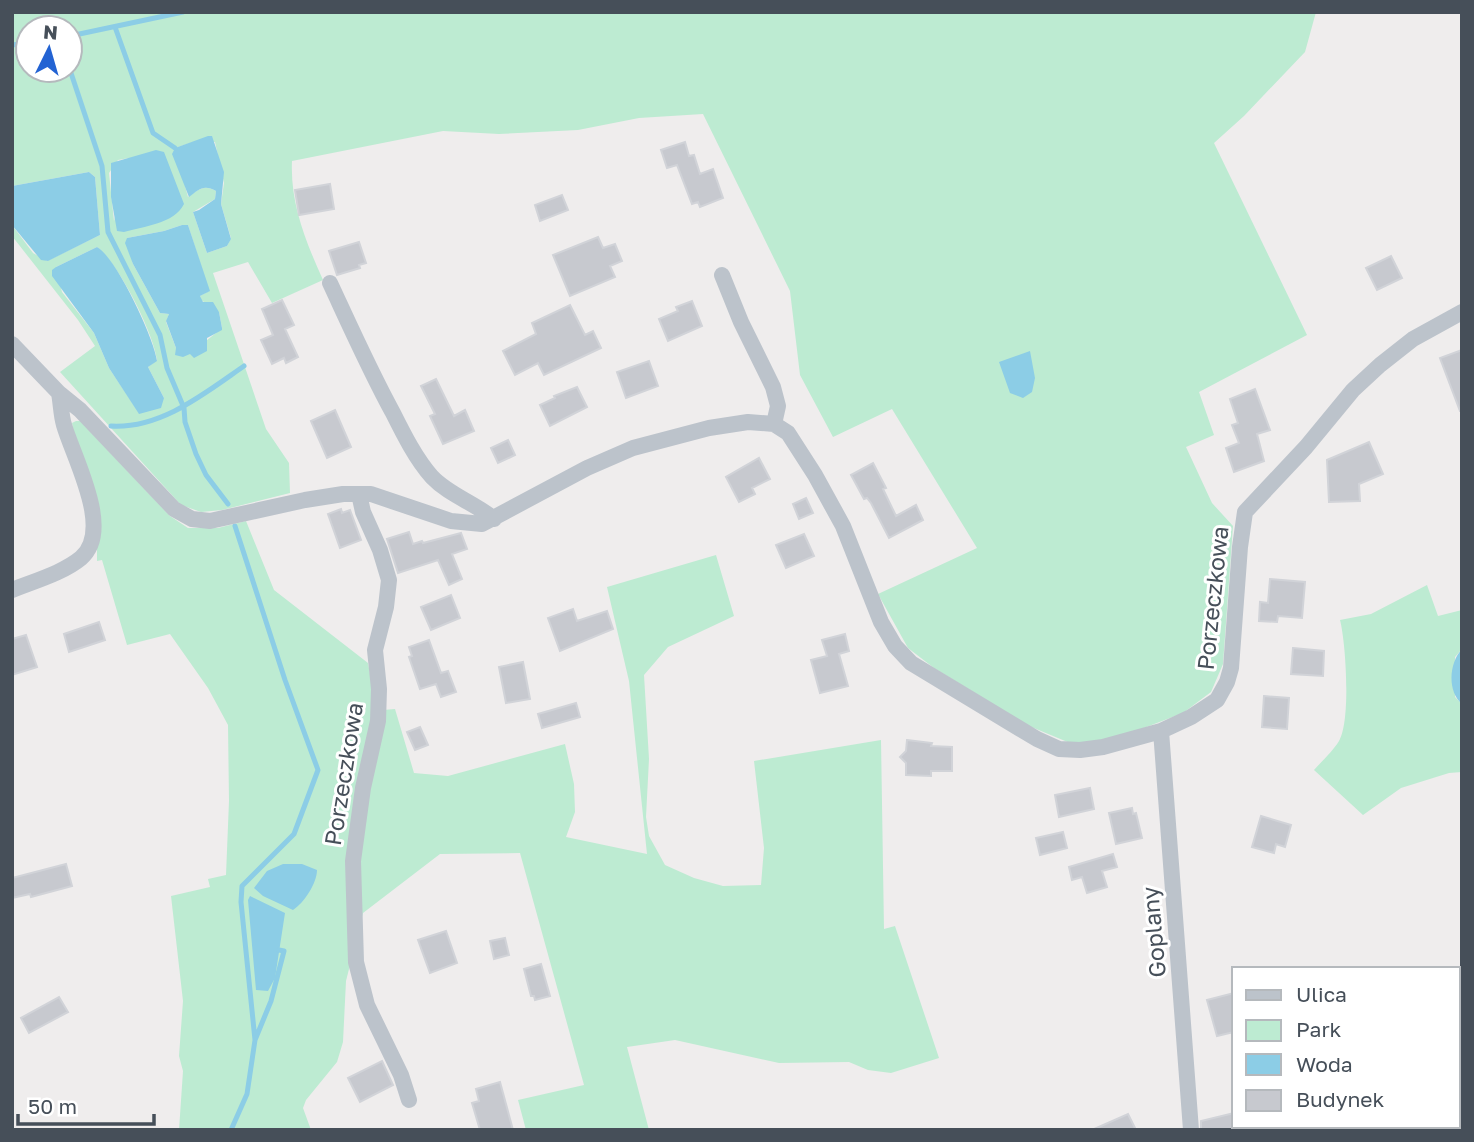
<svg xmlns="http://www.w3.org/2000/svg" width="1474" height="1142" font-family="'Golos Text',sans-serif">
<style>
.green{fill:#bdebd2;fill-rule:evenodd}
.water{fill:#8ccde6}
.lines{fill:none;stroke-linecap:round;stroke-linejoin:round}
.stream{stroke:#8ccde6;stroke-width:5}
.building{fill:#c7c9cf;stroke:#d1d3d8;stroke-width:2}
.minor{stroke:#bcc3cb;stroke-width:16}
.labels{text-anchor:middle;stroke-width:6;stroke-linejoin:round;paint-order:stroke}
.street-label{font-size:23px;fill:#464f59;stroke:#fff}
</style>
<rect width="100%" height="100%" fill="#efeded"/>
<path class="green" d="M 12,12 L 1316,12 L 1305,52 L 1244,116 L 1214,143 L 1307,335 L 1199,392 L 1214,435 L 1186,447 L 1212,503 L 1233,526 L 1223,664 L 1211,692 L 1183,713 L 1136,731 L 1098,741 L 1070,743 L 1029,726 L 934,668 L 908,648 L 878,594 L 977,548 L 892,409 L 833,437 L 800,375 L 790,291 L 703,114 L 639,118 L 578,130 L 499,134 L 443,131 L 292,161 C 290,204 306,242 323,280 L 272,303 L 248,262 L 213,273 L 266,429 L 289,463 L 290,493 L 222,510 L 201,512 L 181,505 L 60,372 L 95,346 L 78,320 L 12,236 L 12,225 L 33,253 L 47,261 L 100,235 L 95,177 L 89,172 L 12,186 ZM 28,28 L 70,28 L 70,70 L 28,70 ZM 193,142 L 215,142 L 224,183 L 221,204 L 231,238 L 227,246 L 207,253 L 193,212 L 215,199 L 216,191 C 204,184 199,189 188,197 L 175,148 ZM 129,158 L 114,221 L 109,173 L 118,160 ZM 182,225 L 188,225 L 209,291 L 200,296 L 201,300 L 219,312 L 222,328 L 206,341 L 176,348 L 166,322 L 169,314 L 160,313 L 133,264 L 127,238 L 164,231 ZM 97,247 C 119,264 153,332 157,360 L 148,367 L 164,398 L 139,413 L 109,368 L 94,333 L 62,292 L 56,267 Z
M 76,421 L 80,421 L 170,516 L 188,528 L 218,528 L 246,521 L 274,590 L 368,663 L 373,690 L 383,710 L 395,709 L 414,773 L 448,776 L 565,744 L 574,784 L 575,812 L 566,837 L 647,854 L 629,681 L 607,587 L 716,555 L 734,616 L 668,647 L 644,675 L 649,759 L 646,817 L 649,836 L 665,865 L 694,878 L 723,886 L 761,885 L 764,848 L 754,761 L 881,740 L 884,929 L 895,926 L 939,1058 L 891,1073 L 868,1070 L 849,1062 L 779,1063 L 675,1040 L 627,1047 L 649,1130 L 526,1130 L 518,1100 L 584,1085 L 520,853 L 440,854 L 363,913 L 346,981 L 343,1042 L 337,1062 L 306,1100 L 303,1108 L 311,1130 L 179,1130 L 183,1071 L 179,1056 L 183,1001 L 171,896 L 210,887 L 208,879 L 226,875 L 229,801 L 228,725 L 208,688 L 170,634 L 127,645 L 102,560 L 97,561 L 97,547 L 72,423 Z
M 1427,585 L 1438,616 L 1462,610 L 1462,649 L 1455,657 L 1455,697 L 1462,704 L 1462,772 L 1449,773 L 1401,788 L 1363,815 L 1314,770 C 1322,761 1333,751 1339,741 C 1351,721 1346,643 1340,620 L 1371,614 Z"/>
<path class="water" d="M 208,136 L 212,136 L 224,172 L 221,204 L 231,239 L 227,246 L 207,253 L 193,212 L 199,210 L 215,199 L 216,191 C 204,184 199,189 189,197 L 172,154 L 175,148 Z
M 156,150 L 164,152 L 184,204 C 174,224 144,226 124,232 L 117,231 L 111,197 L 111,163 Z
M 89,172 L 95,177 L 100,235 L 48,261 L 41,260 L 12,225 L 12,186 Z
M 182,225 L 188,225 L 210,291 L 200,296 L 203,302 L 213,302 L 219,312 L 222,328 L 222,330 L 207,338 L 207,351 L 194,358 L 190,354 L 183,357 L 175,355 L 176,348 L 166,321 L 169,314 L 160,313 L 133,264 L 125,243 L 127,238 L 164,231 Z
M 97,247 C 116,257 154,338 157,361 L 148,367 L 164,398 L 161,408 L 139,414 L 109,368 L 94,333 L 52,276 L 52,270 L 56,267 Z
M 1030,351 L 1035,378 L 1032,392 L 1023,398 L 1010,393 L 999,362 Z
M 1462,649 L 1462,704 C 1447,691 1449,663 1462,649 Z
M 283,864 L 302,864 L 317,870 C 317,883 304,903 293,910 L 263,896 L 254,888 L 267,871 Z
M 250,896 L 285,913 L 275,978 L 268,991 L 256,990 L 248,900 Z"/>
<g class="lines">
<path class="stream" d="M 115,27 L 153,133 L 175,148
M 70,36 L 183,12
M 12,45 L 28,43
M 70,70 L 102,166 L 108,232 L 160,335 L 167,368 L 184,408 L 185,422 L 196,454 L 206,475 L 228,504
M 111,426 C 161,429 205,393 244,366
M 235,526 L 285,680 L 318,770 L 294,834 L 242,886 L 241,902 L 255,1040
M 231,1130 L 247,1094 L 255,1040 L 271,1001 L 284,951 L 279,950"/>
</g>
<path class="building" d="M 685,142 L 689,156 L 694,155 L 700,174 L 713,169 L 723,198 L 700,207 L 698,202 L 692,204 L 677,165 L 667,168 L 661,150 Z
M 330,184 L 334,209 L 299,215 L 295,190 Z
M 562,195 L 568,210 L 540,221 L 535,205 Z
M 598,237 L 603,248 L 615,244 L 622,261 L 610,266 L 615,277 L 570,296 L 553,255 Z
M 359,242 L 366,263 L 359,265 L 360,268 L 337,275 L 329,251 Z
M 1391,256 L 1402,278 L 1377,290 L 1366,268 Z
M 282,300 L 294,325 L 285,329 L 298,357 L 286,363 L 284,358 L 272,364 L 261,340 L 273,335 L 262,309 Z
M 692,301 L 702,326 L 668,341 L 659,319 L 678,311 L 676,307 Z
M 570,305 L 585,335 L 593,331 L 601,348 L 544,375 L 538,363 L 515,375 L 503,351 L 536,334 L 532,323 Z
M 1462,350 L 1462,411 L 1460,411 L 1440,358 Z
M 649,361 L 658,386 L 626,398 L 617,372 Z
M 436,379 L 454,416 L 465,410 L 474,431 L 443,444 L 430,416 L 435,414 L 421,386 Z
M 577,387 L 587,407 L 550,426 L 540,405 L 555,398 L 554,396 Z
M 1255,389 L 1270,430 L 1257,434 L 1264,461 L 1234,472 L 1226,448 L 1239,443 L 1232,425 L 1238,423 L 1230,399 Z
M 335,410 L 351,447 L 327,458 L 311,421 Z
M 508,440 L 515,455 L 498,463 L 491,448 Z
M 1369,442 L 1383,474 L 1359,484 L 1360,501 L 1329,502 L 1327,460 Z
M 759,458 L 770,479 L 752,488 L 755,494 L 739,502 L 726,477 Z
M 873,463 L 886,488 L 883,489 L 896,516 L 916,505 L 923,520 L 889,538 L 871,503 L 867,498 L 864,499 L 851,475 Z
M 806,498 L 813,513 L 799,519 L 793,504 Z
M 341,509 L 342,513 L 350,510 L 361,540 L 340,548 L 328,514 Z
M 409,532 L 413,544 L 422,541 L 423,543 L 461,533 L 467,549 L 452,554 L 462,579 L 449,585 L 438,560 L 398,573 L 387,539 Z
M 804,534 L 814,556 L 786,568 L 776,545 Z
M 1270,579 L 1305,582 L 1302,618 L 1278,616 L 1277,622 L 1259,621 L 1260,602 L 1268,603 Z
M 451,595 L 460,618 L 431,630 L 421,607 Z
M 573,609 L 577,621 L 607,611 L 613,629 L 560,651 L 548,618 Z
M 99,622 L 105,640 L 69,652 L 64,634 Z
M 845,634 L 849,651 L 839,654 L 848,686 L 820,693 L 811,660 L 827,656 L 822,640 Z
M 26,635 L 37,667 L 12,675 L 12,639 Z
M 429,640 L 441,673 L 448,671 L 456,692 L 441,697 L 436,684 L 420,689 L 409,657 L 412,656 L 409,647 Z
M 1293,648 L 1324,651 L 1323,676 L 1291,674 Z
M 523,662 L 530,699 L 506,703 L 499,667 Z
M 1264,696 L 1289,698 L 1287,729 L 1262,727 Z
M 576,703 L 580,717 L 542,728 L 538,714 Z
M 420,727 L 428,745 L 415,750 L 407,732 Z
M 907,740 L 932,743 L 931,746 L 952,747 L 952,771 L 931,771 L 931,776 L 906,775 L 906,763 L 900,757 L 906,751 Z
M 1090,788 L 1094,809 L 1059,817 L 1055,795 Z
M 1132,808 L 1133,814 L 1136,813 L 1142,838 L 1116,844 L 1109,813 Z
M 1261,816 L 1291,825 L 1285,847 L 1276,844 L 1274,853 L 1252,847 Z
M 1063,832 L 1067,848 L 1040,855 L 1036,838 Z
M 1113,854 L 1117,867 L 1102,871 L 1107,887 L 1087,893 L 1082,877 L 1072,880 L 1069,867 Z
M 66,864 L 72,886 L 31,897 L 30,894 L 12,898 L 12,878 Z
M 446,931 L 457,963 L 430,973 L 418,940 Z
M 505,938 L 509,955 L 494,959 L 490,941 Z
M 541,964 L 550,996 L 535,1000 L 534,996 L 531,996 L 524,969 Z
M 1234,993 L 1234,1032 L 1217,1036 L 1207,1000 Z
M 59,997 L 68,1012 L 29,1033 L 21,1018 Z
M 382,1061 L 393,1085 L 360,1102 L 348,1078 Z
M 500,1082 L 513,1130 L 480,1130 L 472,1103 L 479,1101 L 476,1089 Z
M 1234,1113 L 1234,1130 L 1201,1130 L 1201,1121 Z
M 1128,1114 L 1136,1130 L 1092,1130 Z"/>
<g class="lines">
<path class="minor" d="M 722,275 L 741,322 L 773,387 L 778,406 L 774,424
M 330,283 C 350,326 370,371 393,413 C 404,435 416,459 432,477 C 449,495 475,503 494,519
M 12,344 L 59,393 L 80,410 L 174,509 L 192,519 L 210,521 L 305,500 L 343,494 L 371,494 L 451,521 L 482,524 L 587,468 L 633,448 L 709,428 L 748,422 L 774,424 L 788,433 L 815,475 L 843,526 L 881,622 L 895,646 L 911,663 L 1037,739 L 1059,749 L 1080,750 L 1103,747 L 1161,731 L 1191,717 L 1217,700 L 1227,682 L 1231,668 L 1240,547 L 1245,512 L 1306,447 L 1353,390 L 1380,365 L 1413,339 L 1462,312
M 359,494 L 363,512 L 380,550 L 389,580 L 386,607 L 375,650 L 379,689 L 378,721 L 363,788 L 353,861 L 356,962 L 367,1005 L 401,1075 L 409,1100
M 12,590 C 34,581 63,573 81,558 C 114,530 73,457 64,425 C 61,415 61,404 59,393
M 1161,731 L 1191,1130"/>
</g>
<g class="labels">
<g class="street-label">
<text transform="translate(1213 598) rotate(-84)" y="8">Porzeczkowa</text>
<text transform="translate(344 774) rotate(-81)" y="8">Porzeczkowa</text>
<text transform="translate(1154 932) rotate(-95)" y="8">Goplany</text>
</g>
</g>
<rect width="1474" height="1142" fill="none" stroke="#464f59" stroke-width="28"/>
<rect x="1232" y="967" width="228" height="161" fill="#ffffff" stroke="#b5b9bd" stroke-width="2"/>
<rect x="1246" y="990" width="35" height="10" fill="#bcc3cb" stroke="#b5b9bd" stroke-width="2"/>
<text x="1296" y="1002" font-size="21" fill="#464f59">Ulica</text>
<rect x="1246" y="1020" width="35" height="21" fill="#bdebd2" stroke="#b5b9bd" stroke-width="2"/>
<text x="1296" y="1037" font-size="21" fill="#464f59">Park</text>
<rect x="1246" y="1054" width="35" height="21" fill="#8ccde6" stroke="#b5b9bd" stroke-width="2"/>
<text x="1296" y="1072" font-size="21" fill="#464f59">Woda</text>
<rect x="1246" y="1090" width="35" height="21" fill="#c7c9cf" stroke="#b5b9bd" stroke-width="2"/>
<text x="1296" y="1107" font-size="21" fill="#464f59">Budynek</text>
<g transform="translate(49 49) rotate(5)"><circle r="33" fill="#ffffff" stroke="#b5b9bd" stroke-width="2"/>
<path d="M0-5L12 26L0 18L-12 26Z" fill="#2363d3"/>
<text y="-10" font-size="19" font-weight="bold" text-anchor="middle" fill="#464f59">N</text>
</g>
<path d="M18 1114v10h136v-10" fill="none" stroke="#464f59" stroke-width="3.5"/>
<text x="28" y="1114" font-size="21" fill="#464f59" stroke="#ffffff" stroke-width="5" paint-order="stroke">50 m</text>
</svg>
